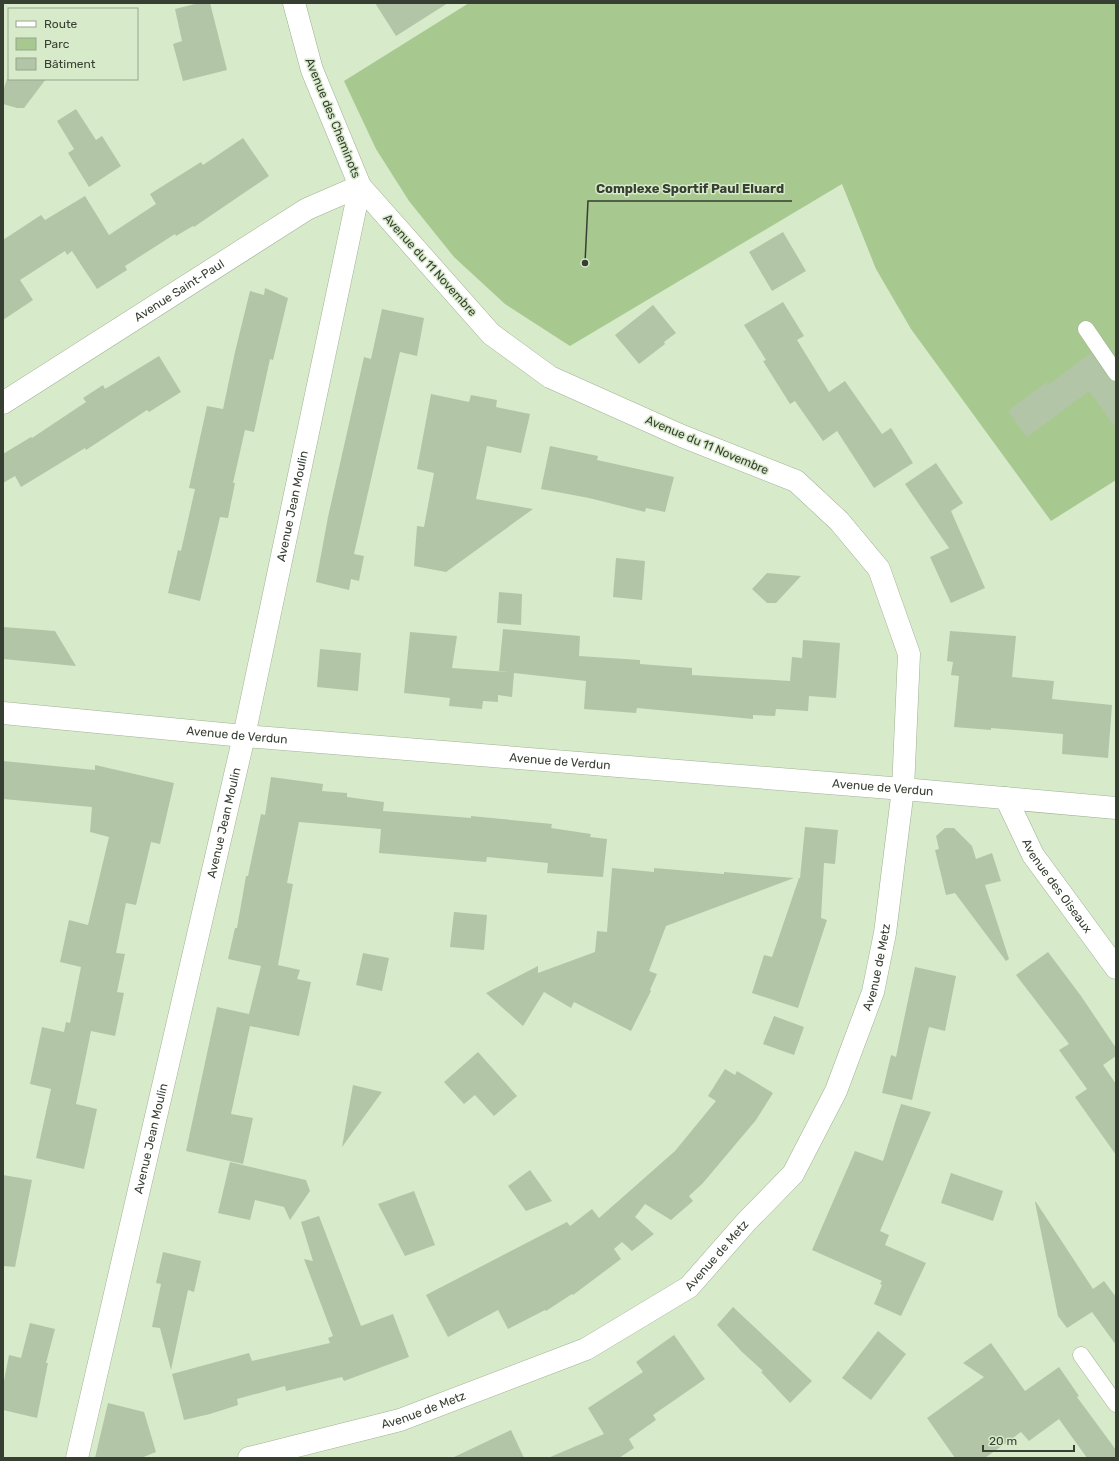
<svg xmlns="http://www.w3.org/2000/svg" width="1119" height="1461" font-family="Rubik,sans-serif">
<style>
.green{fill:#a7c98f}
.building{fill:#b3c5a7}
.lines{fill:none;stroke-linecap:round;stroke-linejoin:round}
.service-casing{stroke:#a0b294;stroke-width:17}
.minor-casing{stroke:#a0b294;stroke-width:23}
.service{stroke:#fff;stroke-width:16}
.minor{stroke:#fff;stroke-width:22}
.labels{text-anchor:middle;stroke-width:3;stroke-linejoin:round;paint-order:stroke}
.street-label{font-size:12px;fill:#373e32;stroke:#d7eaca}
.leader{fill:none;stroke:#373e32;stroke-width:1.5}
.callout-dot{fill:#373e32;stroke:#d7eaca;stroke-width:1.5}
.callout-label{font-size:13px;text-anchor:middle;font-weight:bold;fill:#373e32;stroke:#d7eaca;stroke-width:3;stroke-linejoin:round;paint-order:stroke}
</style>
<rect width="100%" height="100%" fill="#d7eaca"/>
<path class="green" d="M 469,3 L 1116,3 L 1116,480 L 1051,521 L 911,329 L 876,269 L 842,184 L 570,346 L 505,304 L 454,257 L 409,201 L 376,149 L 344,81 Z"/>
<path class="building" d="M 199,3 L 210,3 L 227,70 L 183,81 L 173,44 L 182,41 L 175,9 Z
M 375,3 L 448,3 L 396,36 Z
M 7,79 L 46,79 L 24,108 L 17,108 L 3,104 L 3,91 Z
M 76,109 L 96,140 L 102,136 L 121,166 L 89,187 L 68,153 L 74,149 L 57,121 Z
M 243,138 L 269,176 L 194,227 L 193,226 L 176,236 L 175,234 L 125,266 L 127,270 L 97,289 L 72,251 L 67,255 L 65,251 L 20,280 L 33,300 L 3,320 L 3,240 L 41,215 L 45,220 L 85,196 L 109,235 L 156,204 L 150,194 L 201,162 L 203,165 Z
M 783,232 L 806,271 L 772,291 L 749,252 Z
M 265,288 L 288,298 L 273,360 L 270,359 L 254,432 L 245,430 L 233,483 L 235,483 L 228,518 L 220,517 L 200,601 L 168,593 L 178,550 L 181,551 L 195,489 L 189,488 L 207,406 L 223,409 L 235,352 L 250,291 L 264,295 Z
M 783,302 L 804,336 L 797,340 L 829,392 L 845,381 L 882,434 L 891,428 L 913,463 L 874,488 L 837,431 L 823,441 L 795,401 L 790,404 L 763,361 L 766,360 L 744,325 Z
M 653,305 L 676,333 L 664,342 L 665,344 L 639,364 L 615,335 Z
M 382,309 L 424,318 L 417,356 L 400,352 L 354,554 L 364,556 L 359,581 L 351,579 L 349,590 L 316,582 L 328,517 L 364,357 L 371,359 Z
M 1091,353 L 1108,378 L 1112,381 L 1116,382 L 1116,428 L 1089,391 L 1027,437 L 1008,411 L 1047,382 L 1048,385 Z
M 159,356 L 181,392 L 149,412 L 147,410 L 86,450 L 85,448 L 21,487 L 15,476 L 3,483 L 3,454 L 31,437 L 32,438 L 86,402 L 83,398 L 103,385 L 105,389 Z
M 431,394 L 469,402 L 471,395 L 497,400 L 496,407 L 530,414 L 521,453 L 487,446 L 476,499 L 533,509 L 446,572 L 414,566 L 417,526 L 424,527 L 434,473 L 417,469 Z
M 550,446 L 598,456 L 597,460 L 674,477 L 665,512 L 646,508 L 645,512 L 589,498 L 541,489 Z
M 936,463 L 963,503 L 951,511 L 985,588 L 951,603 L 930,557 L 949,548 L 905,484 Z
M 616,558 L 645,561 L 642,600 L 613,597 Z
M 767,573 L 801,576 L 776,603 L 767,603 L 752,589 Z
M 499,592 L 522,594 L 521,625 L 497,623 Z
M 3,627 L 55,631 L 76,666 L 3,659 Z
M 503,629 L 580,636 L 579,656 L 640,660 L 640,664 L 692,668 L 692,675 L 790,681 L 792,657 L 802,658 L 803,640 L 840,643 L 836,698 L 809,696 L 808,711 L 776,709 L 775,716 L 753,715 L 753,719 L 637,708 L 636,713 L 584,709 L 586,681 L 514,673 L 512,697 L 498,695 L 498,702 L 483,701 L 482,709 L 449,706 L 450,698 L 404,693 L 410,632 L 457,636 L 452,668 L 508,672 L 499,671 Z
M 950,631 L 1016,636 L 1012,677 L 1054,681 L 1052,699 L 1112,705 L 1108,758 L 1062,754 L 1063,734 L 991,728 L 991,730 L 954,727 L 959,676 L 951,675 L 953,662 L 947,661 Z
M 320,649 L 361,653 L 358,691 L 317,687 Z
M 3,761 L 95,770 L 95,765 L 174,783 L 160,844 L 151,842 L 136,905 L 126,903 L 116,953 L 125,954 L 117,992 L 124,993 L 115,1036 L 91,1031 L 76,1104 L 97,1109 L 84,1169 L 36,1158 L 51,1089 L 30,1084 L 42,1027 L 64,1032 L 66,1022 L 70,1023 L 81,967 L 60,962 L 69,920 L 88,925 L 109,837 L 90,832 L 92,807 L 3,799 Z
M 271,777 L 323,784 L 322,791 L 347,793 L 347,797 L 384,802 L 383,811 L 471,818 L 471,816 L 552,824 L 551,828 L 591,834 L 590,837 L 607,839 L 603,877 L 547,873 L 548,863 L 487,857 L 486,862 L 379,853 L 381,829 L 299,822 L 287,883 L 293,884 L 278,965 L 300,970 L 297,979 L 311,982 L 299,1036 L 250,1026 L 231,1114 L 253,1118 L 243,1164 L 186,1151 L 217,1007 L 249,1014 L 261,966 L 228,959 L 235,928 L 237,928 L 246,876 L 248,876 L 261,814 L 265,815 Z
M 805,827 L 838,830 L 835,864 L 824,863 L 821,918 L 827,920 L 798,1008 L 752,993 L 764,955 L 772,957 L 799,878 L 800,878 Z
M 945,828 L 954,828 L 972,846 L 976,859 L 992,853 L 1001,881 L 985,885 L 1009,959 L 1006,961 L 955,893 L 946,895 L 935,850 L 939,849 L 936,836 Z
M 612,868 L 654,872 L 654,868 L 724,874 L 724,872 L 794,878 L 666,926 L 649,971 L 657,974 L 650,990 L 651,991 L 631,1031 L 574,1002 L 571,1008 L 544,992 L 523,1026 L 486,993 L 538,966 L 538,973 L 595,952 L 597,931 L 607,932 Z
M 454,912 L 487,915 L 484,950 L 450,947 Z
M 1048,952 L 1081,996 L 1116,1048 L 1116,1056 L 1103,1065 L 1116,1084 L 1116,1155 L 1075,1097 L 1087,1089 L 1059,1050 L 1069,1044 L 1016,975 Z
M 363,953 L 389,958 L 382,991 L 356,985 Z
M 915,967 L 956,976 L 945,1031 L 929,1027 L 912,1100 L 882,1093 L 891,1055 L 896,1057 Z
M 774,1016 L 804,1027 L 794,1055 L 763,1044 Z
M 478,1052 L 517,1096 L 494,1116 L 475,1095 L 464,1104 L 444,1082 Z
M 725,1069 L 735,1075 L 737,1071 L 773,1093 L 756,1120 L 703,1183 L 689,1196 L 693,1201 L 671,1220 L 645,1204 L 635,1217 L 654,1234 L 632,1251 L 622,1242 L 614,1249 L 621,1259 L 573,1295 L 572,1294 L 546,1311 L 545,1310 L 508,1329 L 498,1310 L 448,1337 L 426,1295 L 567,1222 L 570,1226 L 592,1209 L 599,1218 L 675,1151 L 716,1101 L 708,1096 Z
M 353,1085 L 382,1092 L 342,1147 Z
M 901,1104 L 931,1112 L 880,1231 L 889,1235 L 885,1245 L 926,1263 L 901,1316 L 874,1304 L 882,1285 L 880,1284 L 882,1281 L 812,1250 L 855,1151 L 883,1161 Z
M 230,1162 L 306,1180 L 310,1191 L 290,1220 L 284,1207 L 255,1200 L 250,1220 L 218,1213 Z
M 530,1170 L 552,1201 L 526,1211 L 508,1186 Z
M 951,1173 L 1003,1191 L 993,1221 L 941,1203 Z
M 3,1175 L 32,1180 L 15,1267 L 3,1266 Z
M 414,1191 L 435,1245 L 405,1256 L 378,1204 Z
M 1035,1202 L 1036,1202 L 1093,1289 L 1104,1281 L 1116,1297 L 1116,1345 L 1092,1312 L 1067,1328 L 1058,1316 Z
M 319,1216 L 361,1326 L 393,1314 L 409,1357 L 344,1381 L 342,1377 L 286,1391 L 285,1386 L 237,1399 L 238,1405 L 210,1414 L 184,1420 L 172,1374 L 249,1353 L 252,1361 L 330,1343 L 328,1338 L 333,1336 L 304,1259 L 313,1261 L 301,1222 Z
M 163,1252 L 201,1261 L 194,1292 L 188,1290 L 171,1370 L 160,1328 L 152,1327 L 161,1284 L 156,1283 Z
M 733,1307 L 812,1381 L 790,1403 L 761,1372 L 763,1371 L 742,1352 L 717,1325 Z
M 30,1323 L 55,1329 L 46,1363 L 48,1363 L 37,1418 L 3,1410 L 3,1386 L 9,1355 L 21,1358 Z
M 878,1331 L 906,1354 L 871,1400 L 842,1378 Z
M 674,1335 L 705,1379 L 653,1415 L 656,1420 L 629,1439 L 634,1448 L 619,1458 L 548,1458 L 604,1434 L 588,1408 L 643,1372 L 636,1362 Z
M 991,1343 L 1025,1391 L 1059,1367 L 1079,1396 L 1077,1397 L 1116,1450 L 1116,1458 L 1087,1458 L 1059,1419 L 1029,1441 L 1021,1432 L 985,1458 L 955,1458 L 927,1418 L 984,1377 L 963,1363 Z
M 108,1403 L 144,1412 L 156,1452 L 141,1458 L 95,1458 Z
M 511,1430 L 524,1458 L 452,1458 Z"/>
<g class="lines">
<defs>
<path id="service" d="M 1086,329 L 1116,373
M 1081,1355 L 1116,1404"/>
<g id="minor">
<path id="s1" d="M 3,403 L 307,209 L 360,186"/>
<path id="s2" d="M 3,713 L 244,736 L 903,789 L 1116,808"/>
<path id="s3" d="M 1006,798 L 1033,855 L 1116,968"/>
<path id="s4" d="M 77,1458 L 244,736 L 360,186"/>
<path id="s5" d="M 249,1458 L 400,1420 L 586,1349 L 689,1287 L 747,1221 L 793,1174 L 836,1091 L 873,992 L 885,933 L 903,789 L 909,654 L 879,569 L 839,521 L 796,481 L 682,436 L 550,377 L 491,334 L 360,186 L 312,70 L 294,3"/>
</g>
</defs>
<use href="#service" class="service-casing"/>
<use href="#minor" class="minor-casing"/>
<use href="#service" class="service"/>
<use href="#minor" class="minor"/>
</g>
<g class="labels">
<g class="street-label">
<text transform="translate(333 118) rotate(68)" y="4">Avenue des Cheminots</text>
<text transform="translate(430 265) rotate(48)" y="4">Avenue du 11 Novembre</text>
<text dy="4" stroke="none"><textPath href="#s1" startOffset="209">Avenue Saint-Paul</textPath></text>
<text transform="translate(707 445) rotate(23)" y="4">Avenue du 11 Novembre</text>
<text dy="4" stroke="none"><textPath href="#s4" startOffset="976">Avenue Jean Moulin</textPath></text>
<text dy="4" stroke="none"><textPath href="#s2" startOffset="235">Avenue de Verdun</textPath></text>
<text dy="4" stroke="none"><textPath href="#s2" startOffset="559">Avenue de Verdun</textPath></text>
<text dy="4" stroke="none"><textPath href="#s2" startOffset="883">Avenue de Verdun</textPath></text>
<text dy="4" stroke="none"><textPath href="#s4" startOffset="652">Avenue Jean Moulin</textPath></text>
<text dy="4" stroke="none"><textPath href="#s3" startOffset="102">Avenue des Oiseaux</textPath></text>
<text dy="4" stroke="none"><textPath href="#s5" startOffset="853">Avenue de Metz</textPath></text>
<text dy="4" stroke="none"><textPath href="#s4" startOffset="328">Avenue Jean Moulin</textPath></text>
<text dy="4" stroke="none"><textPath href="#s5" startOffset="517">Avenue de Metz</textPath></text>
<text dy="4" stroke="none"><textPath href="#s5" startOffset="181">Avenue de Metz</textPath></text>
</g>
</g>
<path class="leader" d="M585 263L588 201H792"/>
<circle class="callout-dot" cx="585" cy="263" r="4"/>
<g class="callout-label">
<text x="690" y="193">Complexe Sportif Paul Eluard</text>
</g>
<rect width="1119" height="1461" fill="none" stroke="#373e32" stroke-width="8"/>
<rect x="8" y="8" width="130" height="72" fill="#d7eaca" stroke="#97a58d"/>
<rect x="16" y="21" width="20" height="6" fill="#ffffff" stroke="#97a58d"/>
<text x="44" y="28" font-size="12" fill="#373e32">Route</text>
<rect x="16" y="38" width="20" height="12" fill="#a7c98f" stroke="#97a58d"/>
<text x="44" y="48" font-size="12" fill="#373e32">Parc</text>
<rect x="16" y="58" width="20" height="12" fill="#b3c5a7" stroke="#97a58d"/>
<text x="44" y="68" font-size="12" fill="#373e32">Bâtiment</text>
<path d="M983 1445v6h91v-6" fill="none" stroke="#373e32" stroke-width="2"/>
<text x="989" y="1445" font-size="12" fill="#373e32" stroke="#d7eaca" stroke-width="3" paint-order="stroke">20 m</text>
</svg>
